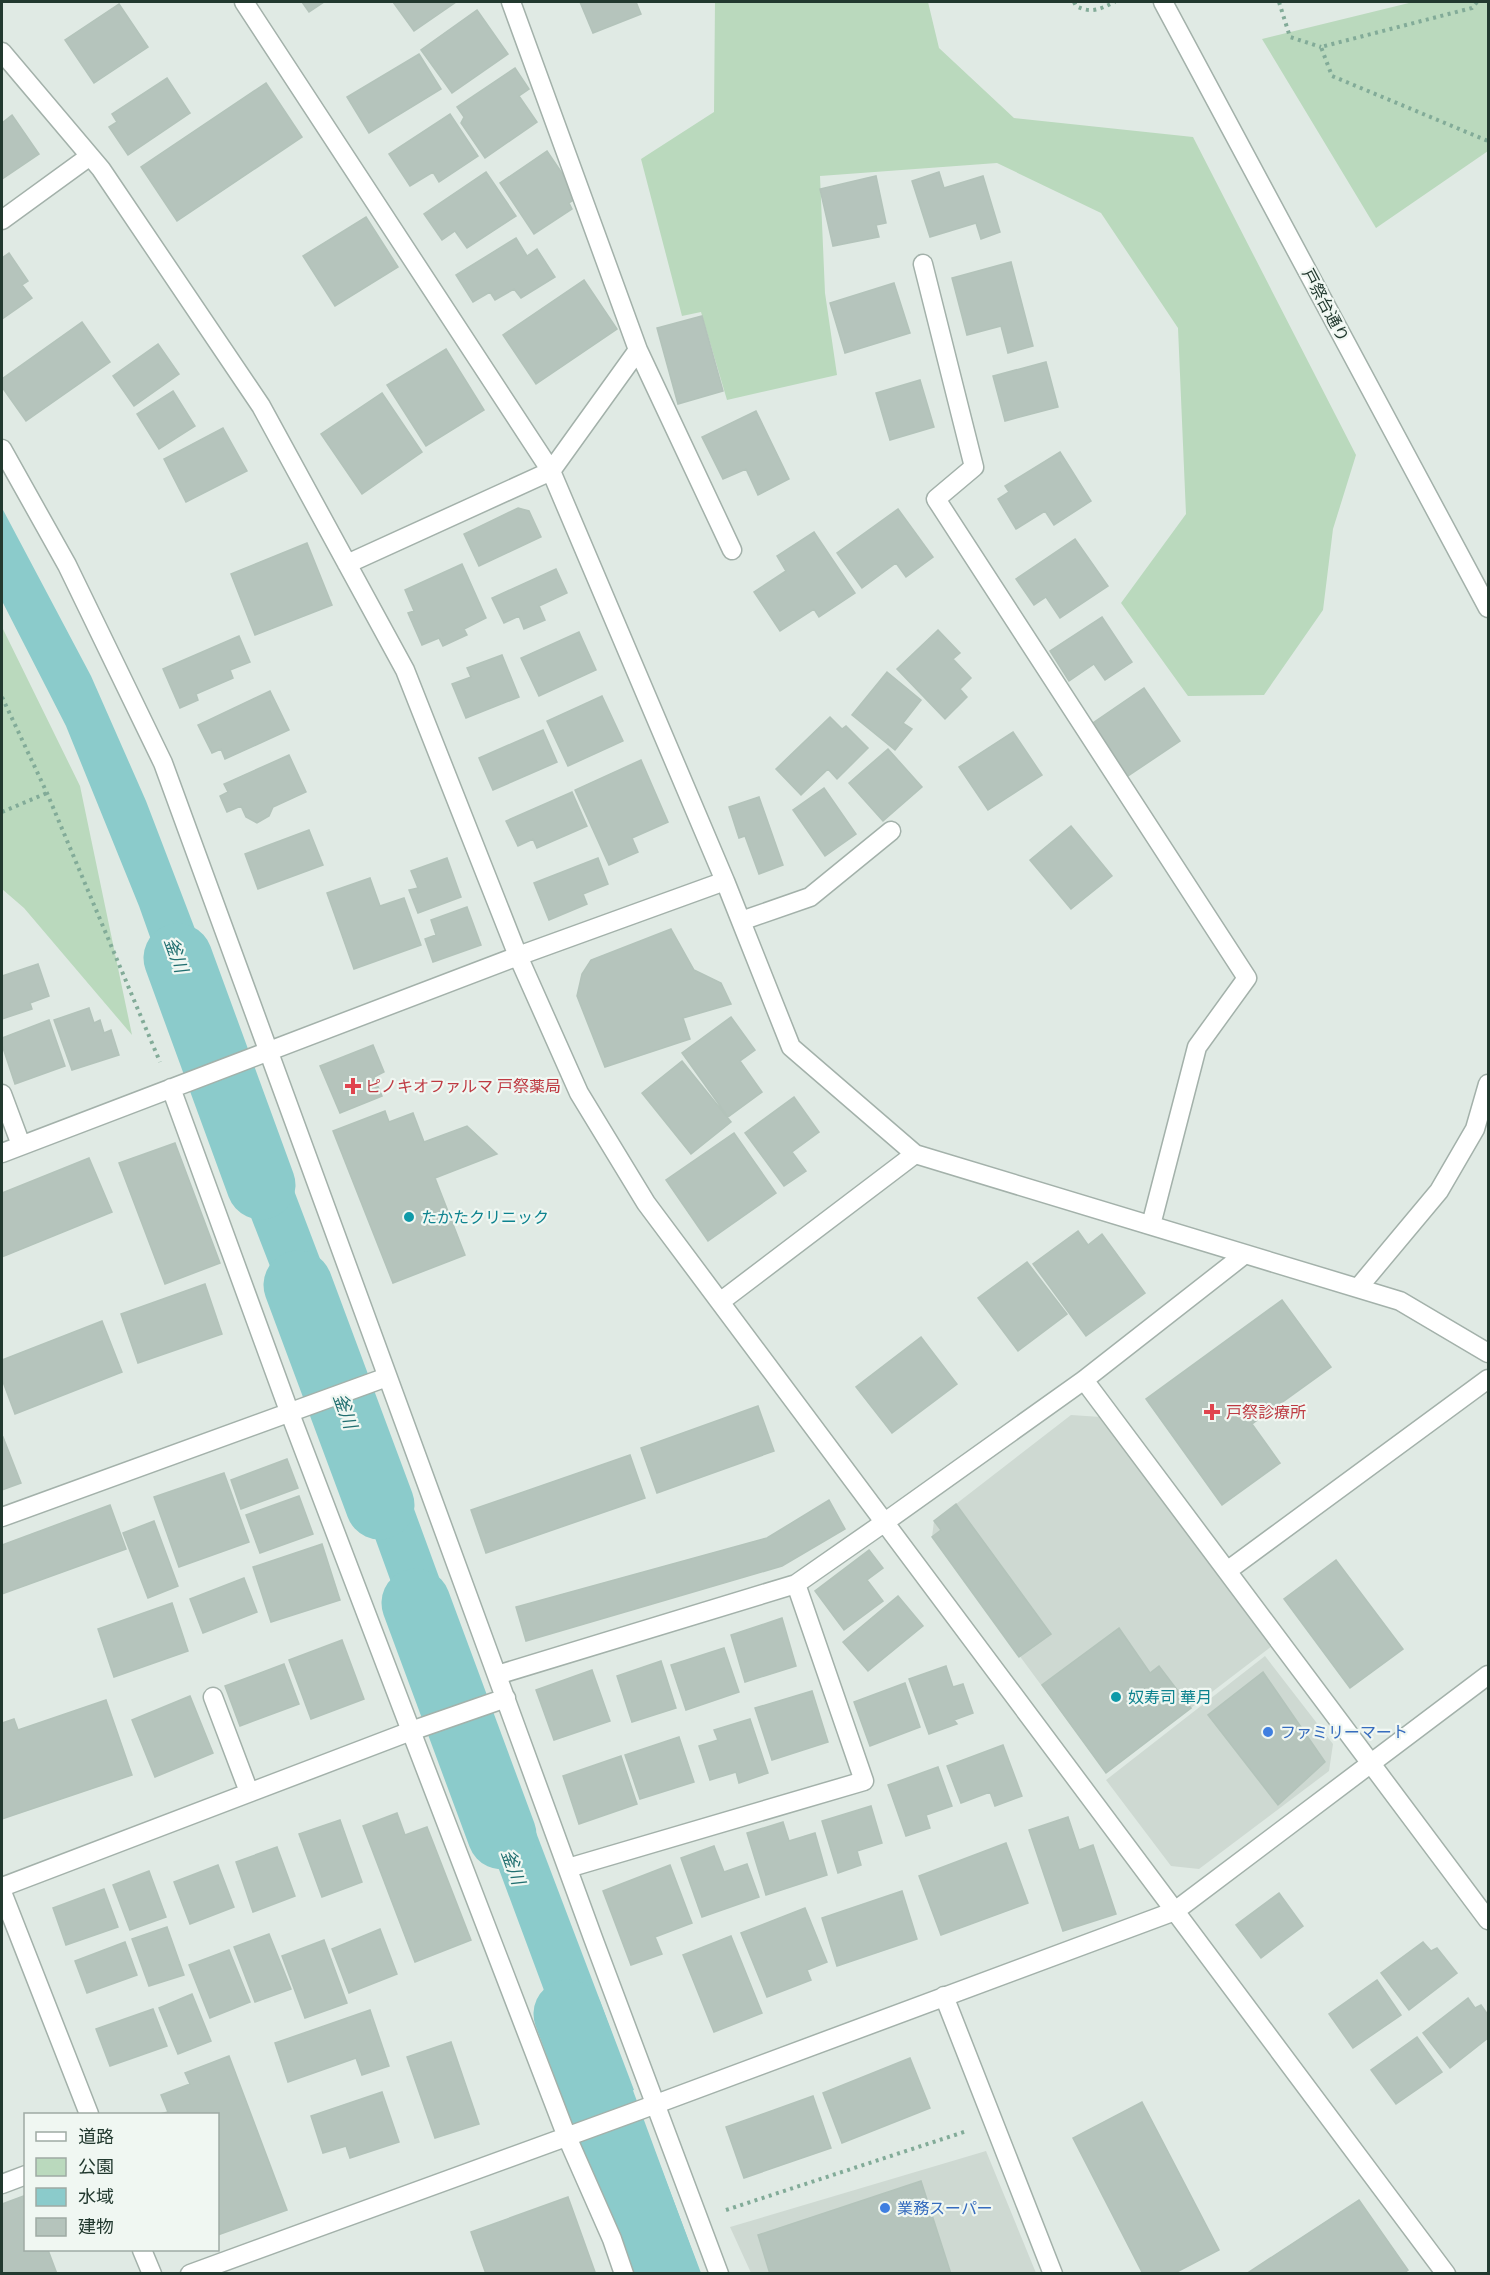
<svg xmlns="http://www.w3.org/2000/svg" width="1490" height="2275" font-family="'Golos Text','Noto Sans JP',sans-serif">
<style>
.built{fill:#ced9d2}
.green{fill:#bad9bd}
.water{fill:#8bcbcb}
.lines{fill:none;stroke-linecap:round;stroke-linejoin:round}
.river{stroke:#8bcbcb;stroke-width:69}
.building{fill:#b5c4bc;stroke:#b3c3ba;stroke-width:1.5}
.minor-casing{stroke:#a3b1aa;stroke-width:21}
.path{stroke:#82ab98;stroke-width:4;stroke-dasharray:3 4.5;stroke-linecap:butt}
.minor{stroke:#fff;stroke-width:18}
.health-dot{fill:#e0444e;stroke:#f0f7f2;stroke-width:2}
.culture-dot{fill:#0f9aa8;stroke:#f0f7f2;stroke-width:2}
.shop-dot{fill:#3f7fe0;stroke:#f0f7f2;stroke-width:2}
.labels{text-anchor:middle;stroke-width:4.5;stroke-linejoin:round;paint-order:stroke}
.street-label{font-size:16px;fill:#22392f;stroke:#f0f7f2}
.health-label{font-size:16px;fill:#be3a42;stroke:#f0f7f2;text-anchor:start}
.culture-label{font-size:16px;fill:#0d838f;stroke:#f0f7f2;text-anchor:start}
.shop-label{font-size:16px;fill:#366cbe;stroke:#f0f7f2;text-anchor:start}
.water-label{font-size:18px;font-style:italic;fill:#216f70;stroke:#f0f7f2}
</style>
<rect width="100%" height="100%" fill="#e0eae4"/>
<path class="built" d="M 1071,1415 L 1101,1417 L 1272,1646 L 1106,1773 L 932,1537 L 934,1521 Z
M 1265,1656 L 1333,1744 L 1329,1771 L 1199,1869 L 1171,1866 L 1106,1780 Z
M 986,2151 L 1036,2273 L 751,2273 L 730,2227 Z"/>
<path class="green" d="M 715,2 L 928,2 L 939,48 L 1014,118 L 1193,137 L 1356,455 L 1333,529 L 1323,610 L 1264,695 L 1188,696 L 1121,603 L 1186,514 L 1178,328 L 1101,213 L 997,163 L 820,176 L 825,293 L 837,375 L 727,400 L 701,312 L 682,316 L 641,159 L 714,112 Z
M 1413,2 L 1488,2 L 1488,151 L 1376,228 L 1262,39 Z
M 2,627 L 80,786 L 132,1035 L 24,908 L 2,889 Z"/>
<path class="water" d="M 2,508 L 91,676 L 146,801 L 237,1039 L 192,1055 L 139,906 L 66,726 L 2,601 Z
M 255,1088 L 360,1364 L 315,1382 L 207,1104 Z
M 376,1405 L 477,1681 L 433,1698 L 333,1422 Z
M 499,1735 L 634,2090 L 587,2106 L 455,1751 Z
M 649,2136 L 701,2273 L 647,2273 L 604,2154 Z"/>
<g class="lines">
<path class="river" d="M 178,958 L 261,1185
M 298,1285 L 380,1505
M 416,1603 L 502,1835
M 568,2014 L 664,2274"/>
</g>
<path class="building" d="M 302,2 L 324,2 L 309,12 Z
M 393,2 L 456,2 L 414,31 Z
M 580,2 L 636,2 L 641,14 L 593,33 Z
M 119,4 L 148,47 L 94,83 L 65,40 Z
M 477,10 L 508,54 L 452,93 L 421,50 Z
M 419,54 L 441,89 L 369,133 L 347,97 Z
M 515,68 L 529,89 L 519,96 L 537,122 L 485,158 L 461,123 L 464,117 L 457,107 Z
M 167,78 L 190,113 L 128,155 L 109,127 L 117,122 L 112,114 Z
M 266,83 L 302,137 L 177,221 L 141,167 Z
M 450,114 L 478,156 L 439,182 L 433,172 L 410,186 L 389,154 Z
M 12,115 L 39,154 L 2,179 L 2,123 Z
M 547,151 L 578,197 L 569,203 L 572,209 L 534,234 L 500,183 Z
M 486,172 L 516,216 L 467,248 L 455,231 L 442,240 L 424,214 Z
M 939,172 L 944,188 L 983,176 L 1000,232 L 981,239 L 976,223 L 930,237 L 912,181 Z
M 876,176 L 886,223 L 876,225 L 879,237 L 833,246 L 820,189 Z
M 366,217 L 398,267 L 335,306 L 303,256 Z
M 516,238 L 527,256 L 537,249 L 555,277 L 521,298 L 514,289 L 495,300 L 490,292 L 473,302 L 456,275 Z
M 9,253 L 28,281 L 22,285 L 32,298 L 2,319 L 2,258 Z
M 1011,262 L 1033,346 L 1008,353 L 1001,326 L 967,335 L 952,278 Z
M 584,280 L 617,329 L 536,384 L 503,335 Z
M 894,283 L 910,333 L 845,353 L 830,303 Z
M 702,316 L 723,391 L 678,404 L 657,328 Z
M 82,322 L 110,362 L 26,421 L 2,387 L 2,379 Z
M 158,344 L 179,374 L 134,406 L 113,376 Z
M 446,349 L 484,410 L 426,446 L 387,385 Z
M 1046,362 L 1058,407 L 1005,421 L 993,376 Z
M 920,380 L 934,427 L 890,440 L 876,393 Z
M 173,391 L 195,426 L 159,449 L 137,414 Z
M 382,393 L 422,452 L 362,494 L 321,434 Z
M 756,411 L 789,479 L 758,495 L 746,469 L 723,479 L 702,437 Z
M 223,428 L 247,471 L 186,502 L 164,459 Z
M 1060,452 L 1091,501 L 1054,525 L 1045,511 L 1016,529 L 998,499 L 1009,492 L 1005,486 Z
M 518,508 L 529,511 L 541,537 L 479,566 L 464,534 Z
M 898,509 L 933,557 L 906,577 L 896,563 L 862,588 L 837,553 Z
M 814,532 L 855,593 L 819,617 L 814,609 L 780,631 L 754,592 L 786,571 L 777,556 Z
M 1075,539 L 1108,586 L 1060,618 L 1046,597 L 1034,605 L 1016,579 Z
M 307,543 L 332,605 L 255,635 L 231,574 Z
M 462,564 L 486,618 L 464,629 L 467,635 L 443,646 L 439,638 L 422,645 L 408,613 L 414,611 L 405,590 Z
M 556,569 L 567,593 L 539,606 L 545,620 L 524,629 L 519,616 L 504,623 L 492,598 Z
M 1102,617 L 1132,662 L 1105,680 L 1094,664 L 1069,681 L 1050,651 Z
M 938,630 L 960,653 L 953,659 L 971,678 L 960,689 L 967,697 L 945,719 L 897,669 Z
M 579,632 L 596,670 L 539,696 L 521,658 Z
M 239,636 L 250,662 L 230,670 L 233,678 L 196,694 L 198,700 L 180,708 L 163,669 Z
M 502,655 L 519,697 L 466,718 L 452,684 L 471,677 L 467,668 Z
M 887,672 L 921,700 L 903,723 L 912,729 L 895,750 L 852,715 Z
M 1144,688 L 1180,741 L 1125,778 L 1090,725 Z
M 270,691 L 289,730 L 225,759 L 221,749 L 212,753 L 198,725 Z
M 602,696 L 623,741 L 568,766 L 547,721 Z
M 830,717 L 842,729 L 846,726 L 868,748 L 837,779 L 828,769 L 801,795 L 776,769 Z
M 543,730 L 557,762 L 493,790 L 479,758 Z
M 1013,732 L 1042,775 L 988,810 L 959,767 Z
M 888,749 L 922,787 L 883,821 L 849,783 Z
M 289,755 L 306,792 L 273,807 L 269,816 L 257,823 L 246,817 L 241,806 L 227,812 L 220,796 L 228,792 L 224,784 Z
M 641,760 L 668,822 L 632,838 L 638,852 L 609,865 L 575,790 Z
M 824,788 L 856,834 L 825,856 L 793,810 Z
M 572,792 L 587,826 L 537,848 L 533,839 L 518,846 L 506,821 Z
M 759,797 L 783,865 L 759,874 L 745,836 L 739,838 L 729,807 Z
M 1071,826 L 1112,876 L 1071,909 L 1030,860 Z
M 309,830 L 323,865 L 258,889 L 245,854 Z
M 447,858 L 461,897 L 418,913 L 409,890 L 418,888 L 411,871 Z
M 598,858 L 608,884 L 583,894 L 587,904 L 549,920 L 534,883 Z
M 370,878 L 380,906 L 404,898 L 421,945 L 354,969 L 327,893 Z
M 467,907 L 481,945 L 433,962 L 425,939 L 436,935 L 431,920 Z
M 671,929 L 694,970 L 721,983 L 731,1004 L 683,1018 L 690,1039 L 605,1067 L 577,996 L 582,974 L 591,960 Z
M 38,964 L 49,996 L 30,1003 L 32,1009 L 2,1019 L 2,976 Z
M 89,1008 L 94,1023 L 100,1020 L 104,1033 L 111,1030 L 119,1055 L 72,1070 L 54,1020 Z
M 731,1017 L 755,1050 L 740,1061 L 762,1092 L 728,1117 L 682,1053 Z
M 49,1020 L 65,1066 L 15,1084 L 2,1045 L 2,1038 Z
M 373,1045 L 384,1072 L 374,1077 L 382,1096 L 340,1113 L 320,1066 Z
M 682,1061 L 731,1122 L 691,1154 L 642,1093 Z
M 794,1097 L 819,1132 L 792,1152 L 806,1171 L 784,1186 L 745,1133 Z
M 385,1111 L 389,1122 L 413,1113 L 424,1142 L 467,1126 L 497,1154 L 435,1178 L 465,1255 L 393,1283 L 333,1131 Z
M 734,1133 L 776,1193 L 708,1241 L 666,1180 Z
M 175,1143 L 220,1263 L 165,1284 L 119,1163 Z
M 89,1158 L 112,1212 L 2,1257 L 2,1193 Z
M 1078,1231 L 1088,1245 L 1102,1234 L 1145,1293 L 1086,1336 L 1033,1264 Z
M 1027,1262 L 1067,1314 L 1018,1351 L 978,1298 Z
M 205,1284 L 222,1334 L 138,1363 L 121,1314 Z
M 1282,1300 L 1331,1367 L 1252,1424 L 1280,1463 L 1222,1505 L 1146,1399 Z
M 102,1321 L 122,1372 L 15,1414 L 2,1379 L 2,1360 Z
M 921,1337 L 957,1384 L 892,1433 L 856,1387 Z
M 758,1406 L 774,1451 L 657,1493 L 641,1448 Z
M 3,1437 L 21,1483 L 2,1490 L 2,1438 Z
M 630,1455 L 645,1498 L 486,1553 L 471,1510 Z
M 287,1459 L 298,1488 L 241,1509 L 231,1480 Z
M 224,1473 L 249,1542 L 179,1567 L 154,1497 Z
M 299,1496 L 313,1534 L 260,1553 L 246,1515 Z
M 829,1500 L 845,1529 L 782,1566 L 526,1641 L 516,1607 L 767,1538 Z
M 956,1504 L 1051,1634 L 1019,1657 L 932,1537 L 941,1530 L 934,1521 Z
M 110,1505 L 126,1549 L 2,1594 L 2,1545 Z
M 154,1521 L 178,1586 L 148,1598 L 123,1533 Z
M 322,1544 L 340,1600 L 271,1622 L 253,1567 Z
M 869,1550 L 883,1568 L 867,1580 L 883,1601 L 844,1630 L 815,1591 Z
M 1336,1560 L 1403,1649 L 1350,1688 L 1284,1599 Z
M 244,1578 L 257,1612 L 203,1633 L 190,1599 Z
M 898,1596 L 923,1626 L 868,1671 L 843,1642 Z
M 172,1603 L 188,1651 L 114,1677 L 98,1629 Z
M 782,1618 L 796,1666 L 745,1682 L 731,1635 Z
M 1119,1628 L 1150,1673 L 1159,1666 L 1191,1708 L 1106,1773 L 1042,1685 Z
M 342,1640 L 364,1699 L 311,1719 L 289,1660 Z
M 724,1648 L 739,1692 L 686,1710 L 671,1665 Z
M 661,1661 L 676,1708 L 632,1722 L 617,1676 Z
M 284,1664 L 299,1704 L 240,1726 L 225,1686 Z
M 946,1666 L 953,1687 L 963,1684 L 973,1713 L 954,1720 L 957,1724 L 929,1734 L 909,1679 Z
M 592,1670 L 610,1721 L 554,1740 L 536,1690 Z
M 1263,1672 L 1325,1762 L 1278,1805 L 1208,1715 Z
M 905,1683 L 920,1727 L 870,1746 L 854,1702 Z
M 812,1691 L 828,1742 L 772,1760 L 755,1708 Z
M 190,1696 L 213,1753 L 155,1777 L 132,1720 Z
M 106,1700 L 132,1775 L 2,1819 L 2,1723 L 14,1719 L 18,1730 Z
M 750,1719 L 768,1773 L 739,1783 L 736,1772 L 710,1780 L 699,1746 L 718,1740 L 714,1730 Z
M 679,1737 L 694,1782 L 640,1799 L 625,1755 Z
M 1003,1745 L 1022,1796 L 995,1806 L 990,1792 L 961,1803 L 947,1766 Z
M 621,1756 L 637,1804 L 579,1824 L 563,1776 Z
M 938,1767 L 952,1806 L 926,1815 L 930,1828 L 906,1836 L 888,1785 Z
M 871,1806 L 882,1843 L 857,1851 L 861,1865 L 838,1873 L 822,1821 Z
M 397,1813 L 405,1835 L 427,1827 L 471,1940 L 415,1962 L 363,1826 Z
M 1068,1817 L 1079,1850 L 1093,1845 L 1116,1914 L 1063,1931 L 1029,1830 Z
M 340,1820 L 362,1882 L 322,1897 L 299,1834 Z
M 783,1822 L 789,1841 L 815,1833 L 827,1875 L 766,1895 L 747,1833 Z
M 1006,1843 L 1028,1903 L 941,1935 L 919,1876 Z
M 714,1846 L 724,1872 L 747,1864 L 759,1897 L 702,1917 L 681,1858 Z
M 277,1847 L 295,1896 L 253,1912 L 236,1862 Z
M 218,1865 L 234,1907 L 190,1924 L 174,1882 Z
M 670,1865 L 692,1923 L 655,1937 L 662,1954 L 631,1965 L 603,1891 Z
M 149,1871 L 166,1917 L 130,1930 L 113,1885 Z
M 104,1889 L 118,1927 L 66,1945 L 53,1908 Z
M 902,1891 L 917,1939 L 837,1966 L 822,1918 Z
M 1279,1893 L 1303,1926 L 1261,1958 L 1236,1925 Z
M 805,1908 L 827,1962 L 807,1970 L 811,1980 L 767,1997 L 741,1933 Z
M 167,1927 L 184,1975 L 149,1986 L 132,1939 Z
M 380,1929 L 397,1974 L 349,1993 L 332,1949 Z
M 269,1934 L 291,1989 L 255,2002 L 234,1947 Z
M 731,1936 L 762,2013 L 714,2032 L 683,1955 Z
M 324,1940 L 347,2003 L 305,2018 L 282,1956 Z
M 125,1942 L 137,1975 L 87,1993 L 75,1961 Z
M 1423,1942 L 1431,1951 L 1437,1948 L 1457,1973 L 1409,2010 L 1381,1973 Z
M 229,1950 L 250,2002 L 210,2018 L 189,1965 Z
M 1377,1980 L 1401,2015 L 1353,2048 L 1329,2014 Z
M 192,1994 L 211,2041 L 178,2054 L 159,2008 Z
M 1468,1998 L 1475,2008 L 1481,2005 L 1488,2015 L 1488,2038 L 1450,2068 L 1423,2033 Z
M 153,2009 L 167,2046 L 110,2066 L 96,2029 Z
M 370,2010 L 389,2066 L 362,2075 L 356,2058 L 288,2082 L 275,2043 Z
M 1417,2037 L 1442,2072 L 1396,2104 L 1371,2070 Z
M 451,2042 L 479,2124 L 435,2138 L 407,2057 Z
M 229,2056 L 287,2210 L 218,2235 L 218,2114 L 160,2114 L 168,2112 L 161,2095 L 190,2084 L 185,2073 Z
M 910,2058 L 930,2108 L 842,2143 L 823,2093 Z
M 382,2092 L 399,2142 L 350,2158 L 346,2146 L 323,2153 L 311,2116 Z
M 813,2096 L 831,2148 L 744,2178 L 726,2127 Z
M 1142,2102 L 1219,2250 L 1173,2274 L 1143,2274 L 1073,2138 Z
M 921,2181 L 951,2274 L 770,2274 L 758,2235 Z
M 26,2195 L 26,2250 L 48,2250 L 57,2274 L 2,2274 L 2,2204 Z
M 568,2197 L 595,2272 L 486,2274 L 471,2232 Z
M 1359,2200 L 1408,2270 L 1403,2274 L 1246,2274 Z"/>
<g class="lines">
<defs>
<path id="minor" d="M 244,2 L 551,471 L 347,564
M 511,2 L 638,350 L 551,471 L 725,881 L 791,1047 L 915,1154 L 1400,1301 L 1488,1353
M 1163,2 L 1488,608
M 2,52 L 101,169 L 261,406 L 405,670 L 518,956 L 579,1093 L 646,1203 L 1446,2274
M 2,220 L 90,156
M 923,264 L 974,467 L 936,499 L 1247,978 L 1197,1047 L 1151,1225
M 638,350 L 732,550
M 2,449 L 67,565 L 163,763 L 593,1938 L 719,2274
M 741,921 L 810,897 L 891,831
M 171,1088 L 289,1411 L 411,1731 L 567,2137 L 612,2239 L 624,2274
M 2,1094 L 21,1145
M 2,1153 L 518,956 L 725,881
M 1358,1288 L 1439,1191 L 1475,1129 L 1488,1084
M 720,1302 L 915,1154
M 1084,1380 L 1488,1920
M 2,1517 L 387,1377
M 1227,1571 L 1488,1379
M 796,1584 L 885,1522 L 1084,1380 L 1245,1254
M 497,1675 L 796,1584 L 864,1781 L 568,1868
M 213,1697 L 249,1792
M 2,1887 L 411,1731 L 506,1698
M 2,1892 L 89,2114
M 944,1996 L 1053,2274
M 2,2184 L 26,2175
M 142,2250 L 152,2274
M 190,2274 L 640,2110 L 1175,1911 L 1488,1675"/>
</defs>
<use href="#minor" class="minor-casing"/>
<path class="path" d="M 1074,2 L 1076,6 C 1091,14 1100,9 1115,2
M 1279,2 L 1290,37 L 1321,47
M 1477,2 L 1472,8 L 1321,47 L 1332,76 L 1488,141
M 2,697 L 47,793 L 160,1062
M 2,812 L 47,793
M 726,2210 L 967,2131"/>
<use href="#minor" class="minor"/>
</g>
<g class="health-dot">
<path d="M350 1077h6v6h6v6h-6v6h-6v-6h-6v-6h6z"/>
<path d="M1209 1403h6v6h6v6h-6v6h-6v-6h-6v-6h6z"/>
</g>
<g class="culture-dot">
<circle cx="409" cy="1217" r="6"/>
<circle cx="1116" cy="1697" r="6"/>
</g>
<g class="shop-dot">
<circle cx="1268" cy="1732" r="6"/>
<circle cx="885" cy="2208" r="6"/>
</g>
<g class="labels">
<g class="street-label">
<text transform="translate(1326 305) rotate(62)" y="6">戸祭台通り</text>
</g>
<g class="health-label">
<text x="365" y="1092">ピノキオファルマ 戸祭薬局</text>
<text x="1226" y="1418">戸祭診療所</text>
</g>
<g class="culture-label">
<text x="421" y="1223">たかたクリニック</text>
<text x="1128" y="1703">奴寿司 華月</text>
</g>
<g class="shop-label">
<text x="1280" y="1738">ファミリーマート</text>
<text x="897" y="2214">業務スーパー</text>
</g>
<g class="water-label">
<text transform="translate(176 955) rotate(70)" y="6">釜川</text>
<text transform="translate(345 1411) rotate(70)" y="6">釜川</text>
<text transform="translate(513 1867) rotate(70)" y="6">釜川</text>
</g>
</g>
<rect width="1490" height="2275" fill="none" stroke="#22392f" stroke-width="6"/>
<rect x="24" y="2113" width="195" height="138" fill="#f0f7f2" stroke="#9eaba4" stroke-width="1.5"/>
<rect x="36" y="2132" width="30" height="9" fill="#ffffff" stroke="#9eaba4" stroke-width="1.5"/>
<text x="78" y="2143" font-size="18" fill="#22392f">道路</text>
<rect x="36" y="2158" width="30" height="18" fill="#bad9bd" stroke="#9eaba4" stroke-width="1.5"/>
<text x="78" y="2173" font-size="18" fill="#22392f">公園</text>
<rect x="36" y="2188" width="30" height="18" fill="#8bcbcb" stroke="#9eaba4" stroke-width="1.5"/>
<text x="78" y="2203" font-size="18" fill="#22392f">水域</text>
<rect x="36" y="2218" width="30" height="18" fill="#b5c4bc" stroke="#9eaba4" stroke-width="1.5"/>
<text x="78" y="2233" font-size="18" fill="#22392f">建物</text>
</svg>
